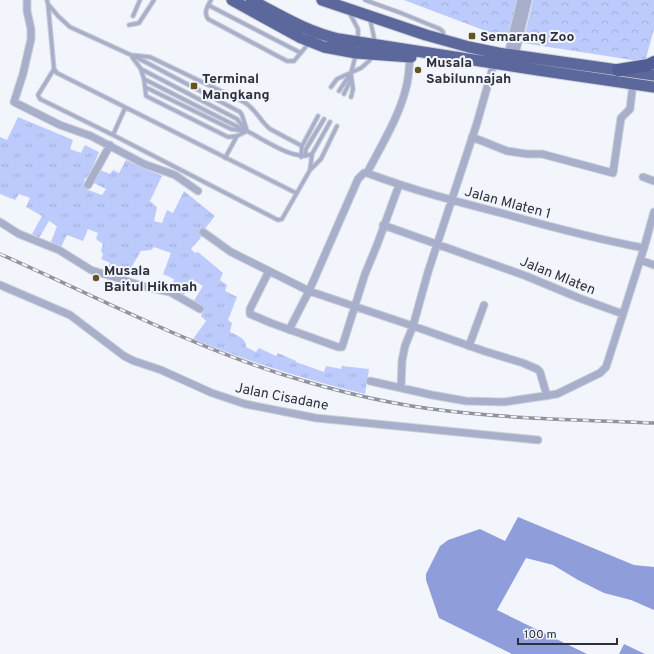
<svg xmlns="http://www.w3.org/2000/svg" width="654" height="654" font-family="Overpass,sans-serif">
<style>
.grass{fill:url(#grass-tufts)}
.park{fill:url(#park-crowns)}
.water{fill:#8f9edb}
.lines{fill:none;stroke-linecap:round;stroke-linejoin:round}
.service-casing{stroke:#cfd1d9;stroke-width:5.5}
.minor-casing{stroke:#cfd1d9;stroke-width:9}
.trunk-casing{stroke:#cfd1d9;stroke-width:13}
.motorway-casing{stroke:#cfd1d9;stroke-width:14}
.service{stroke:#a7afcb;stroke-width:3.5}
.minor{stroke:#a7afcb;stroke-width:7}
.trunk{stroke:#5c689c;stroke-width:11}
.motorway{stroke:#515d95;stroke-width:12}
.rail-casing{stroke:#91949e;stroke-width:3.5}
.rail{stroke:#f3f5fc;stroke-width:2;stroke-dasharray:6;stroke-linecap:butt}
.poi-dot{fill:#635522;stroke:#f3f5fc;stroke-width:1.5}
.labels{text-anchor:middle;stroke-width:4;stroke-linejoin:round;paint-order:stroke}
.poi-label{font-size:14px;font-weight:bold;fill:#2c2f3c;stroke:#f3f5fc;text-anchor:start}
.street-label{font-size:14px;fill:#2c2f3c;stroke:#f3f5fc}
</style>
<defs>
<pattern id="grass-tufts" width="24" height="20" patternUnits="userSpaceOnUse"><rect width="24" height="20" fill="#bdcafc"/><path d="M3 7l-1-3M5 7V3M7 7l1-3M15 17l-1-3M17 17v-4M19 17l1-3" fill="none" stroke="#a3aed9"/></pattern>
<pattern id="park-crowns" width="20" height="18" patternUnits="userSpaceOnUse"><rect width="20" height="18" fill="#bdcafc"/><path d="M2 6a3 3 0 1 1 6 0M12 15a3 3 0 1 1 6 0" fill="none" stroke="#a3aed9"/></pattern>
</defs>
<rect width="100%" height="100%" fill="#f3f5fc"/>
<path class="grass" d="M 18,117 L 73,140 L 70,149 L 81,153 L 85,145 L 99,152 L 90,174 L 84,180 L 88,190 L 102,195 L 106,189 L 94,183 L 100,170 L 110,174 L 113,170 L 119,173 L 126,160 L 162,176 L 150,201 L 157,207 L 154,221 L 162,223 L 167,210 L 173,213 L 184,191 L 215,216 L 203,231 C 203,238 195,244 191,249 L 195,253 L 198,252 L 223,273 L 220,280 L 227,285 L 225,291 L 237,297 L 228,320 L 232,323 L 230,332 C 238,336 246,338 246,347 L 256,352 L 259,348 L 276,356 L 278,353 L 296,361 L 296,362 L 324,372 L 326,366 L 341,369 L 342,366 L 369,369 L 365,394 C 306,380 249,362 193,339 L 206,321 L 201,316 L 204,308 L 193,302 L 203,286 L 193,280 L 183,296 L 170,291 L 174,279 L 163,274 L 171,253 L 154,247 L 151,250 L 141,251 L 125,278 L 107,271 L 110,263 L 101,259 L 103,254 L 101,251 L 103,244 L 96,239 L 98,233 L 88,229 L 83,241 L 67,235 L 61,247 L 51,242 L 57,226 L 49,221 L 39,238 L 32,234 L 42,216 L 26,207 L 30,198 L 19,194 L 15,200 L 0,194 L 0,137 L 7,140 Z"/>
<path class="park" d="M 404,0 L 518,0 L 507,39 Z
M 533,0 L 654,0 L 654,29 L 645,62 L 523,43 Z"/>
<path class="water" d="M 518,517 L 634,565 L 654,567 L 654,610 L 631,600 L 604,593 L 578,580 L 553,565 L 526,558 L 497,610 L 587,654 L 512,654 L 439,618 L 426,580 L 426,574 L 440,546 L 448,540 L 480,529 L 505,541 Z
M 624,644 L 645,654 L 619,654 Z"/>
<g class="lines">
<defs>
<path id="service" d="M 47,0 L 48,4 L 58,16 L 70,27 L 131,55 L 150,57 L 244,102 C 256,109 260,121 270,129 L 302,146
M 211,0 C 208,6 203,12 208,19 L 287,61 L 294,61 L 309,43
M 365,0 L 401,13 L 440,29 L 443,32 L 444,38
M 48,4 L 54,69 L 57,73 L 296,193
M 208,5 L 301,53
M 349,12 L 358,29 L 358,40
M 133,16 L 140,0
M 370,19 L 375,42
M 129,25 L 139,23 L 154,0
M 134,56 L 240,112 L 242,115 L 247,131 C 263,139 295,162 312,154 L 330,122
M 132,57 L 141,69 L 237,119 L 245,129
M 54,69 L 38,95 L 40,99 L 113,135 L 278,220 L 282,219 L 310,170 L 312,154
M 141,70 L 144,79 L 244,130
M 351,74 L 353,89 L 351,97
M 144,79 L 145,87 L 231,129 L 244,131
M 145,87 L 146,96 L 228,137 L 237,136 L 247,131
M 331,87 L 337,79 L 361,68 L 369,61 L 373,56
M 339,91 L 351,73 L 356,54
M 344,94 L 351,79
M 113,135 L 125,108
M 305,156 L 306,149 L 324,119
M 301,157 L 302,146 L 318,116
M 225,158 L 237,136
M 310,170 L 321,159 L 337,126"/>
<path id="minor" d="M 27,0 L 27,11 L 31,29 L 31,39 L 23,74 L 14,102 L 60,125 L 91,136 L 144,164 L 175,175 L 198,191
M 508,54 L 521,0
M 515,55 L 528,0
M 472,137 L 507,151 L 527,154 L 542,154 L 613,173 L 621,118 L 630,109 L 633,83
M 367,173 C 412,190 458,202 505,214 C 551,227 597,239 644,248
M 367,173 C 381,146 399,117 406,88 C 409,78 409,67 410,57
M 643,177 L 654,181
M 88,185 L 110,145
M 0,222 L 19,234 L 59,250 L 91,270 L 146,287 L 170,292 L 200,309
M 383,225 L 526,276 L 579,298 L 623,314 L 644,248 L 654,212
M 203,232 L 231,252 L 309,291 L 413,326 L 484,351 L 523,363 L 537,369 L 540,372 L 547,396
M 640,260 L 654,265
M 269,271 L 250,309 L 250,314 L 271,323 L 338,347 L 342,347 L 365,274 L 377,245 L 399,185
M 0,285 L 70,315 L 124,356 L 134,361 L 161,370 L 212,393 L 245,404 L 316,418 L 538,440
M 289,330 L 309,291 L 358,179 L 364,173 L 367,173
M 469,346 L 484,305
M 370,381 L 432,395 L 466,401 L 504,402 L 557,394 L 600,373 L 606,367 L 623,314
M 401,388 L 402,361 L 405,346 L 413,326 L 428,272 L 477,123 L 492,70"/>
<path id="trunk" d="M 232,0 L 301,38 L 324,47 L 356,53 L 411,57
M 251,0 C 280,15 307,32 339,39 L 538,70 L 654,87
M 322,0 L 426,35 L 469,47 L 498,53 L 654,75"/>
<path id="motorway" d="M 618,70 L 648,65 L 654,62"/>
</defs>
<use href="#service" class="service-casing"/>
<use href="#minor" class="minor-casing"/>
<use href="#trunk" class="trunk-casing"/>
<use href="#motorway" class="motorway-casing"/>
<use href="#service" class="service"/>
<use href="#minor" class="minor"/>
<use href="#trunk" class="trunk"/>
<use href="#motorway" class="motorway"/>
<defs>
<path id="rail" d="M 0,254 C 93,295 184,343 281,374 C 335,391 392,405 448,411 C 516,419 586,420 654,423"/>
</defs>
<use href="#rail" class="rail-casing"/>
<use href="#rail" class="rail"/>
</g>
<g class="poi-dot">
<rect x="468" y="32" width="8" height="8" rx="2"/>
<circle cx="418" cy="70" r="4"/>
<rect x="190" y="82" width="8" height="8" rx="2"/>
<circle cx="96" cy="278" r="4"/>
</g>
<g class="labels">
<g class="poi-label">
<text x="480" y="41">Semarang Zoo</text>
<text x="426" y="67">Musala<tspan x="426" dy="16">Sabilunnajah</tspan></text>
<text x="202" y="83">Terminal<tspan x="202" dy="16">Mangkang</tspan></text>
<text x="104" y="275">Musala<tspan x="104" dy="16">Baitul Hikmah</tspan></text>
</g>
<g class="street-label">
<text transform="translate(508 202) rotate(15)" y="5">Jalan Mlaten 1</text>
<text transform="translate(558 275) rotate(22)" y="5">Jalan Mlaten</text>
<text transform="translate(282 396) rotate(11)" y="5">Jalan Cisadane</text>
</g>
</g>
<path d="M518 638v6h99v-6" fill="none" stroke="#2c2f3c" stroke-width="2"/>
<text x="524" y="638" font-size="12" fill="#2c2f3c" stroke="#f3f5fc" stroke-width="3" paint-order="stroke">100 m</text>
</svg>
